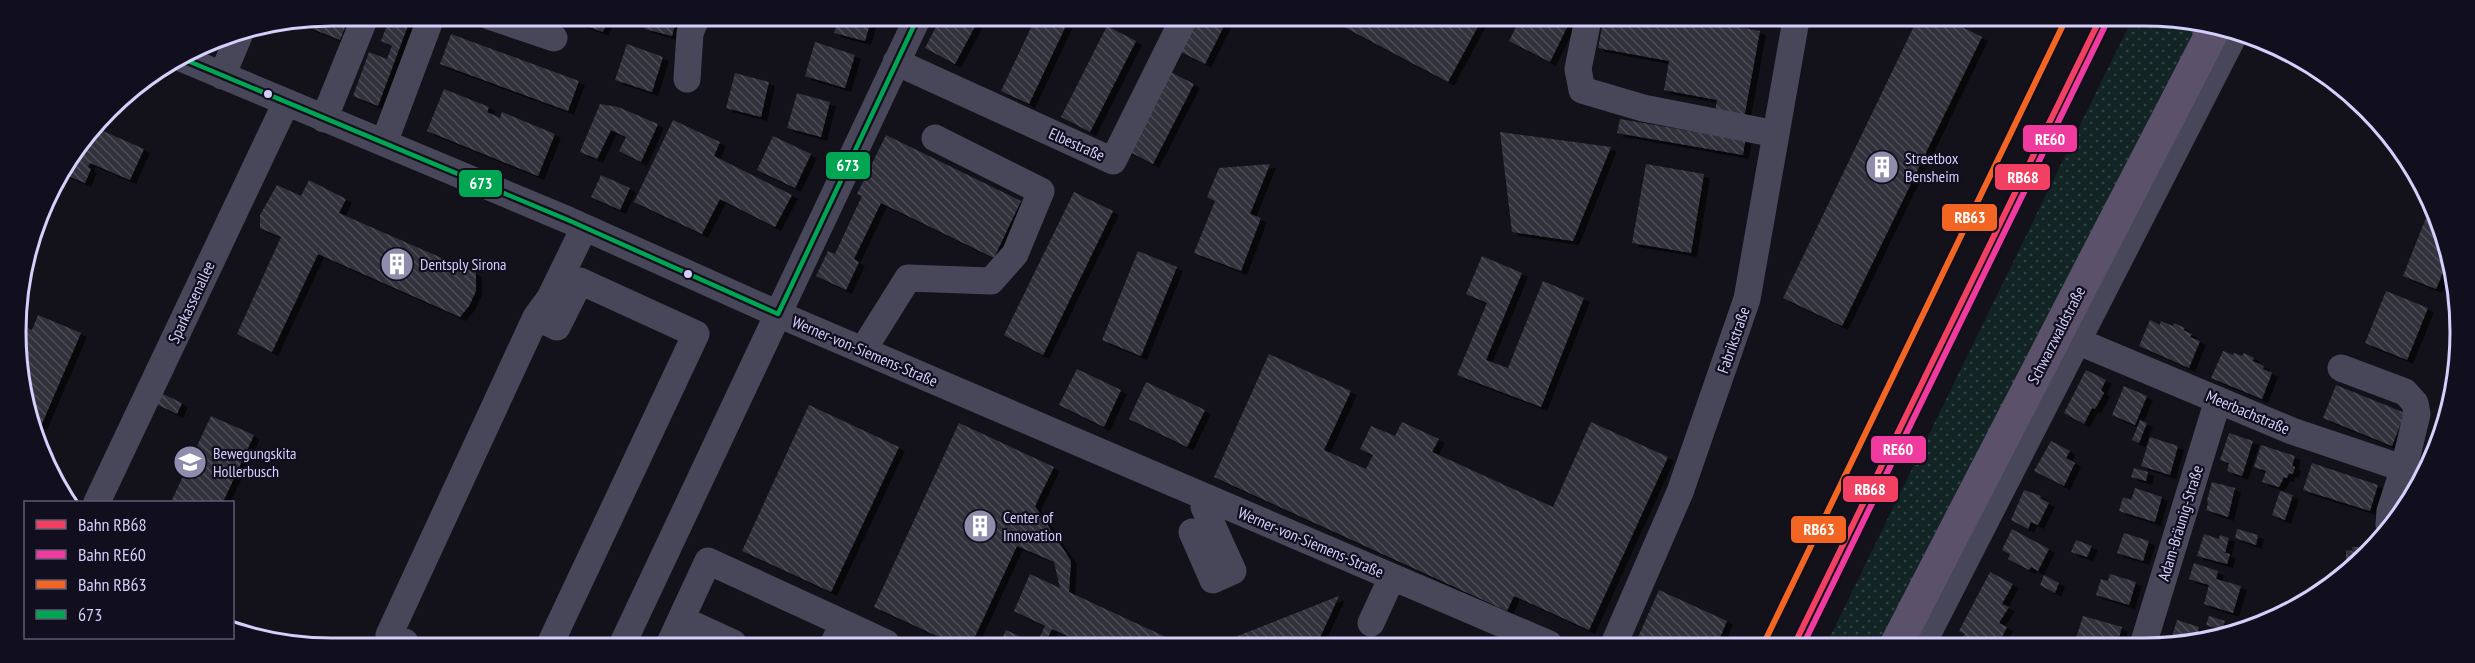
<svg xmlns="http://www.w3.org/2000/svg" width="2475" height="663" font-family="'PT Sans Narrow',sans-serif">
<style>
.park{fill:url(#park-dots)}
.building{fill:url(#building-back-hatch);filter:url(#shadow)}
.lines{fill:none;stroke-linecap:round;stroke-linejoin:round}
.minor{stroke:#48475a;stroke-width:27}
.major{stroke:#5b516b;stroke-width:33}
.bus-1-casing{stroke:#110e1e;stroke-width:9}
.bus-1{stroke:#00a651;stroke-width:4.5}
.rail-1-casing{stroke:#110e1e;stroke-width:10}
.rail-2-casing{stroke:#110e1e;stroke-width:10}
.rail-3-casing{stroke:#110e1e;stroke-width:10}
.rail-1{stroke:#f24062;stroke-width:6}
.rail-2{stroke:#f13a9d;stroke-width:6}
.rail-3{stroke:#f26522;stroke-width:6}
.bus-dot{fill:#d4cffb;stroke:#110e1e;stroke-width:2}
.labels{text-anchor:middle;stroke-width:4.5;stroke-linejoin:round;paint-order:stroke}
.street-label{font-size:16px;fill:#d4cffb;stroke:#110e1e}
.poi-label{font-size:16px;fill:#d4cffb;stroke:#110e1e;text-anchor:start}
.rim{fill:none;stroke:#d4cffb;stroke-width:3}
.line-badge{stroke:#110e1e;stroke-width:2}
.badge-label{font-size:16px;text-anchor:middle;font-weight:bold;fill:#fff}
</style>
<defs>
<pattern id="park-dots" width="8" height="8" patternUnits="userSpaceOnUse" patternTransform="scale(1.5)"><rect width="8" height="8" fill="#122424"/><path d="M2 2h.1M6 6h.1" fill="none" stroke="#344345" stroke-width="1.8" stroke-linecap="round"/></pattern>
<pattern id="building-back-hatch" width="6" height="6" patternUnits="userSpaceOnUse" patternTransform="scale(1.5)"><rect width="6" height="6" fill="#31303c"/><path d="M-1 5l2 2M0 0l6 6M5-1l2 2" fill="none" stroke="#4e4d59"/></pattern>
<filter id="shadow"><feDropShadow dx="6" dy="4" stdDeviation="0" flood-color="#0009"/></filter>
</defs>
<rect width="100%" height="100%" fill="#13121a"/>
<path class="park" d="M 2131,21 L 2205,21 L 1883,645 L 1826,645 Z"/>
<path class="building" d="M 332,15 L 350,15 L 340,40 L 295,22 Z
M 391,15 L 410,20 L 378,106 L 353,96 L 369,52 L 387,59 L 392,46 L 381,41 Z
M 577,16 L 609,16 L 603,32 L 575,22 Z
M 649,16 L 677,16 L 672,36 L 645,29 Z
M 839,17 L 872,17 L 865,41 L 834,33 Z
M 941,17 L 980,17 L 955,64 L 925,48 Z
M 1036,17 L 1070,17 L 1029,104 L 1001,91 Z
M 1192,18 L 1228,18 L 1205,64 L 1177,50 Z
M 1327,18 L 1416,18 L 1482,19 L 1448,82 Z
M 1520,19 L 1571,19 L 1550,62 L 1509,41 Z
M 1606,19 L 1695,19 L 1760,31 L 1744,118 L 1715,112 L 1717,100 L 1664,90 L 1669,61 L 1598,48 L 1603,22 Z
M 1917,20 L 1948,20 L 1982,37 L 1842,326 L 1783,298 Z
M 1107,26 L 1136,41 L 1090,132 L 1061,117 Z
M 451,34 L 579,81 L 568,111 L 440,64 Z
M 815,42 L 855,55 L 845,88 L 805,76 Z
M 627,44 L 663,57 L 652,92 L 615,80 Z
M 1165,69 L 1194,84 L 1153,164 L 1124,149 Z
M 735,73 L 769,82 L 761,117 L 726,108 Z
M 444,89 L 489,107 L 487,112 L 500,118 L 502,112 L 555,134 L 538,176 L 427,131 Z
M 797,93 L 830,102 L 821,137 L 787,128 Z
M 600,104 L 618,107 L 658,124 L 641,162 L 619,151 L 626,137 L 611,130 L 597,159 L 580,152 Z
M 1620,119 L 1713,135 L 1746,136 L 1743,155 L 1617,133 Z
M 673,120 L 720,142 L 714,156 L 792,195 L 775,227 L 720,199 L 702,234 L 634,202 Z
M 96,128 L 144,149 L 130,180 L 90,163 L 88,167 L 91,169 L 85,183 L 63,174 Z
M 1500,132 L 1611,147 L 1573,241 L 1512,232 Z
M 886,135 L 1021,201 L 994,258 L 881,203 L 854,259 L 859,262 L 846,290 L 816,276 L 828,251 L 835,254 L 862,196 L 857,194 Z
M 773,136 L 811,154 L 795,188 L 757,170 Z
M 1270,164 L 1250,214 L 1261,218 L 1241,271 L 1194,253 L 1215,201 L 1207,197 L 1219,168 Z
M 1646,164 L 1704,174 L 1691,253 L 1632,243 Z
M 601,175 L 630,188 L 620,210 L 591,197 Z
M 309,180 L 346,199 L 339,213 L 476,273 L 476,291 L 469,306 L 460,317 L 318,254 L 272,352 L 237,334 L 281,237 L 260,228 L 260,215 L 277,185 L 301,196 Z
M 1074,192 L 1113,211 L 1043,355 L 1004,335 Z
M 2429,210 L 2449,258 L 2436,289 L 2403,276 Z
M 1138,251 L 1177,267 L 1141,356 L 1102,340 Z
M 1482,256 L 1522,273 L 1486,360 L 1508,368 L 1543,281 L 1584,298 L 1541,407 L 1457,375 L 1487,303 L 1466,294 Z
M 2386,291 L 2428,308 L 2407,360 L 2365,343 Z
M 38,315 L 81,333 L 41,426 L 30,421 L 26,414 L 17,323 L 32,330 Z
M 2150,320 L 2160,325 L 2161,321 L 2173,326 L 2174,323 L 2185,328 L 2183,330 L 2192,334 L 2190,337 L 2200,341 L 2189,368 L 2139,346 Z
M 2223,351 L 2233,355 L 2234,353 L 2242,356 L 2244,353 L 2254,358 L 2253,361 L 2264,366 L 2263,369 L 2272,373 L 2262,399 L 2211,378 Z
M 1269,354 L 1351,391 L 1324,450 L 1366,469 L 1373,455 L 1360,449 L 1371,426 L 1395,436 L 1402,422 L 1439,439 L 1432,452 L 1553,507 L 1591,422 L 1668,457 L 1589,630 L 1514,596 L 1507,611 L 1214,477 Z
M 1077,369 L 1121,390 L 1104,427 L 1059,405 Z
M 2086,370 L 2106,380 L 2101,390 L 2104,393 L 2095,409 L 2092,408 L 2084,424 L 2064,413 Z
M 1146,382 L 1205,410 L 1187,447 L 1129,419 Z
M 2336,385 L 2405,413 L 2392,446 L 2323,418 Z
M 2124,386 L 2147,396 L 2135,425 L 2112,415 Z
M 2451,390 L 2454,393 L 2433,449 L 2428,448 Z
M 161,393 L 182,403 L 177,414 L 156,404 Z
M 809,405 L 899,447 L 831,592 L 742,551 Z
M 211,416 L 254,435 L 223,502 L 171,502 Z
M 2140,420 L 2147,423 L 2139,443 L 2132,440 Z
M 959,423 L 1054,467 L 1035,506 L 1071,561 L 1069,592 L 1181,644 L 1083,643 L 1052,629 L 1045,643 L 1037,643 L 1045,626 L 1014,611 L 1030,574 L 1060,588 L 1054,562 L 1017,546 L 972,643 L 952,643 L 874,607 Z
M 2229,433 L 2253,441 L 2242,476 L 2227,471 L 2229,463 L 2220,460 Z
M 2150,437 L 2178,446 L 2170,475 L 2141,466 Z
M 2051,441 L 2070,451 L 2066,458 L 2075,463 L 2064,486 L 2034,471 Z
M 2261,445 L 2295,456 L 2292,466 L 2295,467 L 2293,474 L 2289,473 L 2287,478 L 2284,477 L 2279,487 L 2262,482 L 2266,471 L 2254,467 Z
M 2312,463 L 2378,485 L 2370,511 L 2303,490 Z
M 2134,468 L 2148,472 L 2146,481 L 2131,477 Z
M 2212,482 L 2235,488 L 2228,517 L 2206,510 L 2208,504 L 2207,500 Z
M 2135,488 L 2162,497 L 2155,522 L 2119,511 L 2123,497 L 2131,500 Z
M 2024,490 L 2041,496 L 2040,498 L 2049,503 L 2038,525 L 2031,522 L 2028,529 L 2011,520 Z
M 2280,491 L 2293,495 L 2285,520 L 2272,515 Z
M 2012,529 L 2049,549 L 2038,571 L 2031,567 L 2029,570 L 2008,559 L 2010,554 L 2002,550 Z
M 2237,529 L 2258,535 L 2256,545 L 2235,538 Z
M 2124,533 L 2149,541 L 2143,561 L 2117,553 Z
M 2204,534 L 2219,539 L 2220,535 L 2229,538 L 2225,553 L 2230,554 L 2227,564 L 2197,556 Z
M 2076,540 L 2092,546 L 2087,557 L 2071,552 Z
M 2352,547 L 2360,547 L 2360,550 L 2368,550 L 2352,569 L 2346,573 L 2346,550 L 2353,551 Z
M 2194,563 L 2218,571 L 2216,579 L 2241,586 L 2233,613 L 2204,604 L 2209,585 L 2189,579 Z
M 1990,572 L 2013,584 L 2002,604 L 2009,607 L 1999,623 L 2007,627 L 1998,645 L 1978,645 L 1963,637 L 1965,634 L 1959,631 Z
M 2110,574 L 2136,582 L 2129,605 L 2096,595 L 2101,579 L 2108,581 Z
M 2044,575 L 2059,583 L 2055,593 L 2040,585 Z
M 1659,590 L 1727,621 L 1717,645 L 1635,644 Z
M 1339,596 L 1317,644 L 1217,644 L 1263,626 Z
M 2083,616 L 2122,627 L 2117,645 L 2099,645 L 2076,638 Z
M 2209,616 L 2225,621 L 2222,630 L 2206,625 Z
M 2177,620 L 2199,627 L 2198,633 L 2212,638 L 2184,645 L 2170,643 Z
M 1006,630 L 1034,643 L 1000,643 Z"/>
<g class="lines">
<path class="minor" d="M 489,16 L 554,38
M 1588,19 L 1578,69 L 1582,90 L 1643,108 L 1776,134
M 181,58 L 568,220 L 778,314 L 1549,644
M 896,62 L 1113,161 L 1184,18
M 222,76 L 240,33
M 687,79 L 690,33 L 697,16
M 324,119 L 366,15
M 384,143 L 432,15
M 536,317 L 557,327 L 580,281 L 696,334 L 551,642
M 2077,341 L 2292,431 L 2423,475
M 863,350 L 908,278 L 991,281 L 1015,254 L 1041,191 L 935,138
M 2341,368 L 2405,392 L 2415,403 L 2417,414 L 2404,468 L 2390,511 L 2389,525
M 97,502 L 286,103
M 1192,532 L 1213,580 L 1233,571 L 1204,507
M 1371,623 L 1392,577
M 405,642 L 389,635 L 536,317 L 550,298 L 584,228
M 623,643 L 918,17
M 670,643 L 681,619
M 733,643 L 681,619 L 708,561 L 843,623
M 834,643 L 843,623 L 886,643
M 1614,644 L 1680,492 L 1747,299 L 1796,20
M 1922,645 L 2235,33
M 2143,645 L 2218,400"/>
<path class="major" d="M 1896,645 L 2216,25"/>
<defs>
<path id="bus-1" d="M 181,58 L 568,220 L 778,314
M 778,314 L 918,17"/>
</defs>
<use href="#bus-1" class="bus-1-casing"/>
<use href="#bus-1" class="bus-1"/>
<defs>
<path id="rail-1" d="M 1794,645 L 2099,21"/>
<path id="rail-2" d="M 1803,645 L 2106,24"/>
<path id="rail-3" d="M 1763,645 L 2065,21"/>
</defs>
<use href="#rail-1" class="rail-1-casing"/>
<use href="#rail-2" class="rail-2-casing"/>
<use href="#rail-3" class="rail-3-casing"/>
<use href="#rail-1" class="rail-1"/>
<use href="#rail-2" class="rail-2"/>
<use href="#rail-3" class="rail-3"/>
</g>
<defs>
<symbol id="building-disc" viewBox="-11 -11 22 22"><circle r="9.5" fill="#908dac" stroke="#110e1e"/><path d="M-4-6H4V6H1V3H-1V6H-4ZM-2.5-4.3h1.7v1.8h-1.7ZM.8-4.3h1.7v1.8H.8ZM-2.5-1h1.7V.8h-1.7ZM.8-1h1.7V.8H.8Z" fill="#fff"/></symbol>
<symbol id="school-disc" viewBox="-11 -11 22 22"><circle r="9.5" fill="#908dac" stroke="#110e1e"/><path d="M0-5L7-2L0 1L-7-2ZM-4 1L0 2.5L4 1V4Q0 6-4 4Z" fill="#fff"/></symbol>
</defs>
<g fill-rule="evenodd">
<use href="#building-disc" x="1863" y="148" width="38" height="38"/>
<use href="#building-disc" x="378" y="245" width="38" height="38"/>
<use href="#school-disc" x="171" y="443" width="38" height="38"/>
<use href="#building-disc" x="961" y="507" width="38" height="38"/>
</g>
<g class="bus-dot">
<circle cx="268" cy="94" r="5"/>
<circle cx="688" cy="274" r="5"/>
</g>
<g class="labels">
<g class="street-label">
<text transform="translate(1077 144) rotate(24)" y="6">Elbestraße</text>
<text transform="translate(191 302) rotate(-65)" y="6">Sparkassenallee</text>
<text transform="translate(2056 335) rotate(-63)" y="6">Schwarzwaldstraße</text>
<text transform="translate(1733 340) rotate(-71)" y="6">Fabrikstraße</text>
<text transform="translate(865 351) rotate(23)" y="6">Werner-von-Siemens-Straße</text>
<text transform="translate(2248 412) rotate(23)" y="6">Meerbachstraße</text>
<text transform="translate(2180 523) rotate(-73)" y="6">Adam-Bräunig-Straße</text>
<text transform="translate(1311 542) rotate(23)" y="6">Werner-von-Siemens-Straße</text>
</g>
<g class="poi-label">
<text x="1905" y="164">Streetbox<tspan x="1905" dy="18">Bensheim</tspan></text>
<text x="420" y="270">Dentsply Sirona</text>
<text x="213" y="459">Bewegungskita<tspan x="213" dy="18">Hollerbusch</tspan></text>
<text x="1003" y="523">Center of<tspan x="1003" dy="18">Innovation</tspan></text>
</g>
</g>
<path d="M0 0H2475V663H0ZM332 26H2144A306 306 0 0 1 2450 332V332A306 306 0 0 1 2144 638H332A306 306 0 0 1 26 332V332A306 306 0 0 1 332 26Z" fill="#110e1e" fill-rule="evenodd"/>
<path class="rim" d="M332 26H2144A306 306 0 0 1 2450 332V332A306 306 0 0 1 2144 638H332A306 306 0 0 1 26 332V332A306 306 0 0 1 332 26Z"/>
<g class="line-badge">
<rect x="2022" y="124" width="56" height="29" rx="6" fill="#f13a9d"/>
<rect x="825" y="151" width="46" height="29" rx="6" fill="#00a651"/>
<rect x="1994" y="163" width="57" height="28" rx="6" fill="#f24062"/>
<rect x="458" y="169" width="45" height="29" rx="6" fill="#00a651"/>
<rect x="1941" y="203" width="57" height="29" rx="6" fill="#f26522"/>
<rect x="1870" y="435" width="57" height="29" rx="6" fill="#f13a9d"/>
<rect x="1842" y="475" width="57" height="28" rx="6" fill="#f24062"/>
<rect x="1790" y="515" width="57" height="29" rx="6" fill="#f26522"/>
</g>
<g class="badge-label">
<text x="2050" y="145">RE60</text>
<text x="848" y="171">673</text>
<text x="2023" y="183">RB68</text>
<text x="481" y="189">673</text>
<text x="1970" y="223">RB63</text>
<text x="1898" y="455">RE60</text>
<text x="1870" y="495">RB68</text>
<text x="1819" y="535">RB63</text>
</g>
<rect x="24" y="501" width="210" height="138" fill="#110e1e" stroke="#5f5b76" stroke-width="1.5"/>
<rect x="36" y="520" width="30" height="9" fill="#f24062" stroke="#5f5b76" stroke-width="1.5"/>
<text x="78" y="531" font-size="18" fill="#d4cffb">Bahn RB68</text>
<rect x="36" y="550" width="30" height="9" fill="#f13a9d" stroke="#5f5b76" stroke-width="1.5"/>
<text x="78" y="561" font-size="18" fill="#d4cffb">Bahn RE60</text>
<rect x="36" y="580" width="30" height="9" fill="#f26522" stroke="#5f5b76" stroke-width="1.5"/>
<text x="78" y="591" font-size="18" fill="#d4cffb">Bahn RB63</text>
<rect x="36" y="610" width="30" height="9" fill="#00a651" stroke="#5f5b76" stroke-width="1.5"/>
<text x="78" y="621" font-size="18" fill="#d4cffb">673</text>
</svg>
